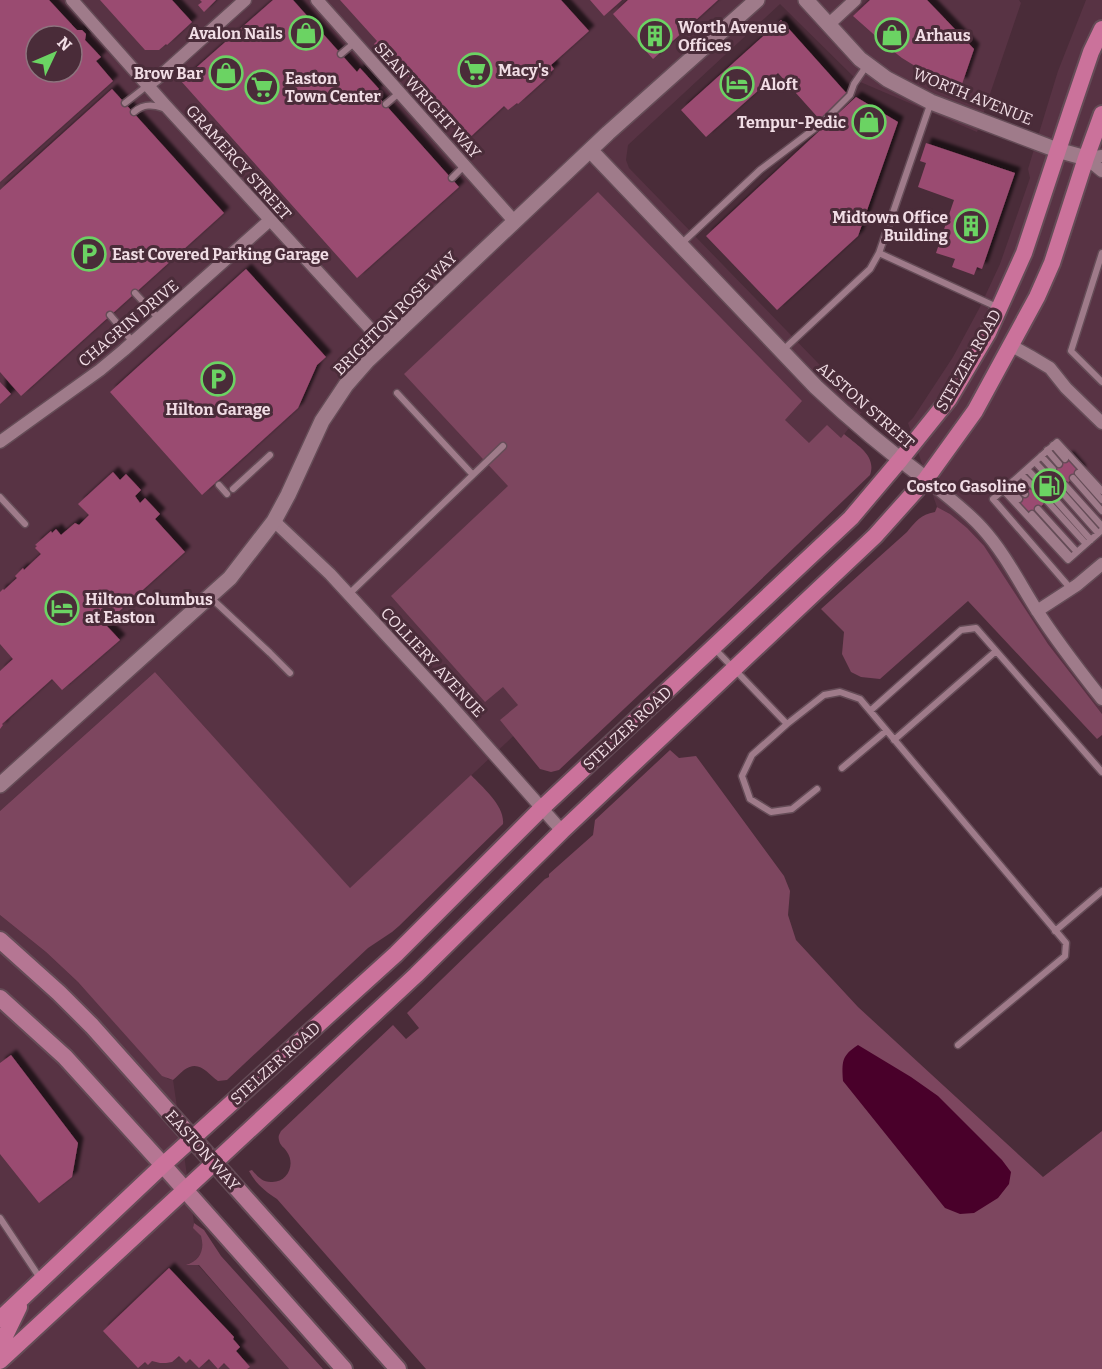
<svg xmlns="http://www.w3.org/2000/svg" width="1102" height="1369" font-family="Bitter,serif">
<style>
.built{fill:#583344;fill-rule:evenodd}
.green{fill:#7d465f}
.water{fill:#49002a}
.building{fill:#9a4c71;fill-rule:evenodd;filter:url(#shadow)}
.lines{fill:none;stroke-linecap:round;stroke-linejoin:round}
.service-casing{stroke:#654c57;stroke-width:9}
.minor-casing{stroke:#654c57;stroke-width:15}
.tertiary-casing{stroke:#654c57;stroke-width:18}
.secondary-casing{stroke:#654c57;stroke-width:20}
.primary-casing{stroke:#654c57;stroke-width:20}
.service{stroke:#9f7b8a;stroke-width:6}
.minor{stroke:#9f7b8a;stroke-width:12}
.tertiary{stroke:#9f7b8a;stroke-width:15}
.secondary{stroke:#b57693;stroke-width:16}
.primary{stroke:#cb729b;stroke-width:16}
.labels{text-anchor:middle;stroke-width:6;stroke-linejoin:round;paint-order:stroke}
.poi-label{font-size:16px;font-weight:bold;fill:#f1dde5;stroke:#4a2c39;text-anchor:start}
.street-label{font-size:16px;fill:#f1dde5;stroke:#4a2c39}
</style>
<defs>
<filter id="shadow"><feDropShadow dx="5.5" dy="-5.5" stdDeviation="1.5" flood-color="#0009"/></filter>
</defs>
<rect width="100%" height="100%" fill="#4a2c39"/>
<path class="built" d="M 0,0 L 1019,0 L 1021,3 L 977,132 L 858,81 L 780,4 L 628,145 L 626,160 L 629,168 L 848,394 L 865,408 L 841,438 L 824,445 L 350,889 L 155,672 L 0,811 ZM 36,36 L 72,36 L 72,72 L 36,72 Z
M 1086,0 L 1102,0 L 1102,714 L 1048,644 L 1027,613 L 950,514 L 937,507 L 908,423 L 913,418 L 953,357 L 980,307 L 1000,264 L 1030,178 L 1028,169 L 1058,71 Z
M 0,915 L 46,952 L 78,982 L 168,1079 L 173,1080 L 194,1223 L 193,1226 L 201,1236 L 203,1240 L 202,1252 L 195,1261 L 188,1264 L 198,1265 L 289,1369 L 0,1369 Z"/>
<path class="green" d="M 598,192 L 802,401 L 785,420 L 809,443 L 827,425 L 841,438 L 844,434 C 857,445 877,456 870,475 L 724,615 L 559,770 L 551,772 L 540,769 L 500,720 L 518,705 L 503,687 L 485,702 L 391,596 L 508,486 L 404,374 Z
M 937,507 L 950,514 L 967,528 L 984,546 L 1048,644 L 1102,714 L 1102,735 L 1097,739 L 968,601 L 880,679 L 861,677 L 851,672 L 842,654 L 844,632 L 821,609 L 907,532 C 916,521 920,515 935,512 Z
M 155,672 L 350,888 L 471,775 C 483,788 505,806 503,824 L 399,926 L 392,932 L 368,948 L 227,1080 L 218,1081 C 207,1073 199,1059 184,1070 C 180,1073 177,1077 173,1080 L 162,1076 L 78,982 L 46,952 L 0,915 L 0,811 Z
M 670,750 L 679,758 L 696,756 L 784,876 L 790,891 L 788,915 L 796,940 L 858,1007 L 1043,1177 L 1102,1131 L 1102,1369 L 426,1369 L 277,1199 C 265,1191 256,1184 249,1171 L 252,1170 C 258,1177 262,1182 271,1182 C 287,1183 296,1165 287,1152 C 284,1147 280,1146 279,1140 C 278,1136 279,1135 281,1131 L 393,1025 L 406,1039 L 419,1028 L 407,1013 L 545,879 L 549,877 L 549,874 L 593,835 L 595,820 Z
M 194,1223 L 204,1230 L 221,1256 L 323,1369 L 289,1369 L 199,1265 L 186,1265 C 200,1261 205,1250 201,1236 L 193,1228 Z"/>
<path class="water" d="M 858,1045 L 911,1077 L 938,1096 L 1002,1160 L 1011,1172 L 1009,1184 L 998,1198 L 974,1213 L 960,1214 L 945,1208 L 843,1081 C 842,1062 841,1056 858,1045 Z"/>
<path class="building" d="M 0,0 L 49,0 L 74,27 L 77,30 L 82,30 L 86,34 L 85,40 L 101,57 L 96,61 L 113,81 L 0,182 ZM 36,36 L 72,36 L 72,72 L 36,72 Z
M 100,0 L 172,0 L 192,22 L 167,45 L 166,44 L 159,50 L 145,50 Z
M 200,0 L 216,0 L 204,12 L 198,5 L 202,2 Z
M 273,0 L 293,0 L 357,72 L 360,68 L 379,89 L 375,93 L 459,187 L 357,278 L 181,81 Z
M 340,0 L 561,0 L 589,31 L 551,65 L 554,69 L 546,76 L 547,78 L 518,104 L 517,103 L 508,110 L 504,106 L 466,141 L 403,71 L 400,73 L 387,59 L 374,44 L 377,41 Z
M 590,0 L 622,0 L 604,16 Z
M 628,0 L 718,0 L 653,59 L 613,14 Z
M 870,0 L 927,0 L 974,49 L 962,84 L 915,66 L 902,58 L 888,47 L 853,16 Z
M 781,20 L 849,96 L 821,121 L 778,73 L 706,137 L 681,110 Z
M 112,89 L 224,213 L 21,396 L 0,372 L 0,190 Z
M 856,97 L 898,122 L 858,236 L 777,310 L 706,236 Z
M 926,143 L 1015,173 L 982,269 L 977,267 L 974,275 L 952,267 L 955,259 L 936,253 L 954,200 L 918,187 L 926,163 L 920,161 Z
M 246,269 L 326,357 L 317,365 L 298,408 L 202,495 L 110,392 Z
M 0,382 L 11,394 L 0,404 Z
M 1068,456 L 1081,471 L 1030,516 L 1016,501 Z
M 113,472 L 120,480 L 126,474 L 141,490 L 135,496 L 140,503 L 145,498 L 160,514 L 155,519 L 185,552 L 105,624 L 120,640 L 62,690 L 52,679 L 2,724 L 3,725 L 0,729 L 0,671 L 13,659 L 0,644 L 0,592 L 3,589 L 4,590 L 17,578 L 15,576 L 23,568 L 24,570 L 41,554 L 35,548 L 37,546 L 35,545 L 51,531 L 52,533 L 56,529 L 61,535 L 75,523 L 79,525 L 89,515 L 78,504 Z
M 11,1055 L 78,1143 L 72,1177 L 39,1203 L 0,1154 L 0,1063 Z
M 169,1268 L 234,1337 L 233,1339 L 240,1347 L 236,1351 L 250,1367 L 247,1369 L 230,1369 L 224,1363 L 218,1369 L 209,1359 L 199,1368 L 190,1359 L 186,1363 L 179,1356 L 172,1362 L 166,1363 L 160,1363 L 152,1361 L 148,1365 L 145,1362 L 138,1368 L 103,1331 Z"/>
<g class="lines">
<defs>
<path id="service" d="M 341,54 L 354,43
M 125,103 L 148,85
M 386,104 L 399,93
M 134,112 C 143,104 152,104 163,108
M 452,178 L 464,166
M 681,244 L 760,170 L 822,123 L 850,95 L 854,84 L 867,65
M 879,253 L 999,308
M 1102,253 L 1071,351 L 1102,382
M 135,293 L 159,319
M 110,315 L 133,342
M 782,351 L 870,269 L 879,253 L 931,102
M 397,393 L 473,475
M 1053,445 L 1065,459
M 1047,450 L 1059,464
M 1041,456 L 1053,469
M 1035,462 L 1047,475
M 1027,469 L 1039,482
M 1078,473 L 1102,500
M 1021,474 L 1033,486
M 1073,478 L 1102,511
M 1013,481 L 1025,494
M 219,485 L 227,494
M 1065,485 L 1102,526
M 1007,486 L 1019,499
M 233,489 L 270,455
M 1003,490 L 1068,560 L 1102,530
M 1060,490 L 1098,533
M 1052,496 L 1091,540
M 0,497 L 25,524
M 1047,501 L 1086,544
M 1038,509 L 1077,552
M 1032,514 L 1071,557
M 1071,589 L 993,499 L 1057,442 L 1102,491
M 349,594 L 503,446
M 210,597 L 270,653 L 290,673
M 714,648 L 787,724 L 824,695 L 840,692 L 860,699 L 1066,943 L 1065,956 L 958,1045
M 870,711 L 961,630 L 976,628 L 1102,772
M 787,724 L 752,755 L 742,776 L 750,799 L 771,812 L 792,809 L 817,789
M 894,740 L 996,651
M 842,768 L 886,731
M 1055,931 L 1102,891
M 0,1218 L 40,1278"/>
<path id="minor" d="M 72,0 L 165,105 L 384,344
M 317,0 L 514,221
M 828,25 L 855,0
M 148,85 L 166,71 L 245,0
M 1086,158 L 1102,171
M 1086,158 L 1102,156
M 1012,346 L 1030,356 L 1050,368 L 1066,388 L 1102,423
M 0,442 L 100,370 L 124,350 L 270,220
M 926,479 C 945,495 966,510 982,528 C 1004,552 1019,582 1036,609 C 1056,640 1079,670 1102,699
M 274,521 L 330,574 L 446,700 L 562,831
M 1037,611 L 1077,585 L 1102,564"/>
<path id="tertiary" d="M 806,0 L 860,59 L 887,79 L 931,102 L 1057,150 L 1086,158
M 590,150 L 816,387 C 851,420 888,451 926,479
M 0,785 L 230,578 L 274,521 L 288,495 L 322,421 L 346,385 L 367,361 L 608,133 L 757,0"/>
<path id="secondary" d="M 0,940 L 59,993 L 92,1026 L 398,1369
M 0,998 L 65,1057 L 163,1165 L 344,1369"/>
<path id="primary" d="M 0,1319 L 163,1165 L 396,954 L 542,808 L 851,518 L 900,460 L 949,399 L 988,333 L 1024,253 L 1071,111 L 1091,52 L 1102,29
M 0,1343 L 5,1336 L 19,1307
M 0,1361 L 214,1163 L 416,975 L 562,831 L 875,536 L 926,479 L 975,411 L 1037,297 L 1052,263 L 1086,158 L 1102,114"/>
</defs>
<use href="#service" class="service-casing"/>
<use href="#minor" class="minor-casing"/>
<use href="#tertiary" class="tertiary-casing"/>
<use href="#secondary" class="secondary-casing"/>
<use href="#primary" class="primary-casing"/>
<use href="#service" class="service"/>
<use href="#minor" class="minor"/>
<use href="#tertiary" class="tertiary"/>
<use href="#secondary" class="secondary"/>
<use href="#primary" class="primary"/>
</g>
<defs>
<symbol id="shop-ring" viewBox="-11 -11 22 22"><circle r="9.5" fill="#4a2c39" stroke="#6bd363" stroke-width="1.5"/><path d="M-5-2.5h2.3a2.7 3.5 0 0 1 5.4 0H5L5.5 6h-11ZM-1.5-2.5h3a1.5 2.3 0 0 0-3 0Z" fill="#6bd363"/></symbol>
<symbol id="building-ring" viewBox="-11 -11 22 22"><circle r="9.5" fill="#4a2c39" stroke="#6bd363" stroke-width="1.5"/><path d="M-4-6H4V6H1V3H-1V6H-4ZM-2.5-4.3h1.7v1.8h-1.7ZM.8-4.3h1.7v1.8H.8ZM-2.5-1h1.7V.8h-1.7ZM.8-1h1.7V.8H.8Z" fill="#6bd363"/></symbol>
<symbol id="supermarket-ring" viewBox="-11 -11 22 22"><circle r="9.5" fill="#4a2c39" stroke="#6bd363" stroke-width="1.5"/><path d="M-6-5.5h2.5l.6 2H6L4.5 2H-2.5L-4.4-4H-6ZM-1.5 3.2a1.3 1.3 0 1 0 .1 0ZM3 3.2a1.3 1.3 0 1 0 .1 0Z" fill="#6bd363"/></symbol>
<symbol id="hotel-ring" viewBox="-11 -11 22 22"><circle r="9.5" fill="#4a2c39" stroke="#6bd363" stroke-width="1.5"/><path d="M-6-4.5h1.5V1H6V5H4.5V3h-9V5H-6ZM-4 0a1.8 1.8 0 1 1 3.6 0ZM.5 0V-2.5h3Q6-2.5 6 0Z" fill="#6bd363"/></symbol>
<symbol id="parking-ring" viewBox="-11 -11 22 22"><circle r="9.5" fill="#4a2c39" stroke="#6bd363" stroke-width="1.5"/><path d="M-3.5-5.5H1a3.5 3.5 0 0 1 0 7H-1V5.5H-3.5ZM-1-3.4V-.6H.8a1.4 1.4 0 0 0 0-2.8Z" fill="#6bd363"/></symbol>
<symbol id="fuel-ring" viewBox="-11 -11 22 22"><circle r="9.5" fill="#4a2c39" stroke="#6bd363" stroke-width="1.5"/><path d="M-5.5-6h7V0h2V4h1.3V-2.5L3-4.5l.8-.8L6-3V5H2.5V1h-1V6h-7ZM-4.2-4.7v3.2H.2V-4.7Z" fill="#6bd363"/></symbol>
</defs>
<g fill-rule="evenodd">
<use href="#shop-ring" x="287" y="14" width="38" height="38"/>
<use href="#shop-ring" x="873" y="16" width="38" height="38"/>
<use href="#building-ring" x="636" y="17" width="38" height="38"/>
<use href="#supermarket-ring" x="456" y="51" width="38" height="38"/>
<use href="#shop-ring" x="207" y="54" width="38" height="38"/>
<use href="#hotel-ring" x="718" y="65" width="38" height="38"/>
<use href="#supermarket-ring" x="243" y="68" width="38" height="38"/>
<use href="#shop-ring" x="850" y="103" width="38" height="38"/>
<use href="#building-ring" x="952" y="207" width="38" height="38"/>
<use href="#parking-ring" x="70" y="235" width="38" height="38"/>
<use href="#parking-ring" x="199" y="360" width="38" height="38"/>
<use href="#fuel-ring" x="1030" y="467" width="38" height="38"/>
<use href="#hotel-ring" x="43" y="589" width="38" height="38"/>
</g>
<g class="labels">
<g class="poi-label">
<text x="678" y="33">Worth Avenue<tspan x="678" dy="18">Offices</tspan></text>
<text x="283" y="39" text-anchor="end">Avalon Nails</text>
<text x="915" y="41">Arhaus</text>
<text x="498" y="76">Macy's</text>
<text x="203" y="79" text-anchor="end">Brow Bar</text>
<text x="285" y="84">Easton<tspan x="285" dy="18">Town Center</tspan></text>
<text x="760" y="90">Aloft</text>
<text x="846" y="128" text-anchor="end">Tempur-Pedic</text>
<text x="948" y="223" text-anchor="end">Midtown Office<tspan x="948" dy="18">Building</tspan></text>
<text x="112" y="260">East Covered Parking Garage</text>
<text x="218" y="415" text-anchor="middle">Hilton Garage</text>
<text x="1026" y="492" text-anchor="end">Costco Gasoline</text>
<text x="85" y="605">Hilton Columbus<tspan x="85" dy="18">at Easton</tspan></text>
</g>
<g class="street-label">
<text transform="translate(973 96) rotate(22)" y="6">WORTH AVENUE</text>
<text transform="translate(428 100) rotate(48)" y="6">SEAN WRIGHT WAY</text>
<text transform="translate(239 162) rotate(48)" y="6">GRAMERCY STREET</text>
<text transform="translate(395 313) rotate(-45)" y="6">BRIGHTON ROSE WAY</text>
<text transform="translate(128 323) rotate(-40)" y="6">CHAGRIN DRIVE</text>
<text transform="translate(968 360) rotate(-60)" y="6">STELZER ROAD</text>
<text transform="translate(866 405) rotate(41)" y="6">ALSTON STREET</text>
<text transform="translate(433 662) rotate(47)" y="6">COLLIERY AVENUE</text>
<text transform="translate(627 728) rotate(-43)" y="6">STELZER ROAD</text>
<text transform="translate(275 1063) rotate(-42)" y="6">STELZER ROAD</text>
<text transform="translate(203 1150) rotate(48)" y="6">EASTON WAY</text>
</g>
</g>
<g transform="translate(54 54) rotate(46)"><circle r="28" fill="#4a2c39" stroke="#8d737e" stroke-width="1.5"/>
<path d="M0-4.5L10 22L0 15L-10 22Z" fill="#6bd363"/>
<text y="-9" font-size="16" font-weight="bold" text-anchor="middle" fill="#f1dde5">N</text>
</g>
</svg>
